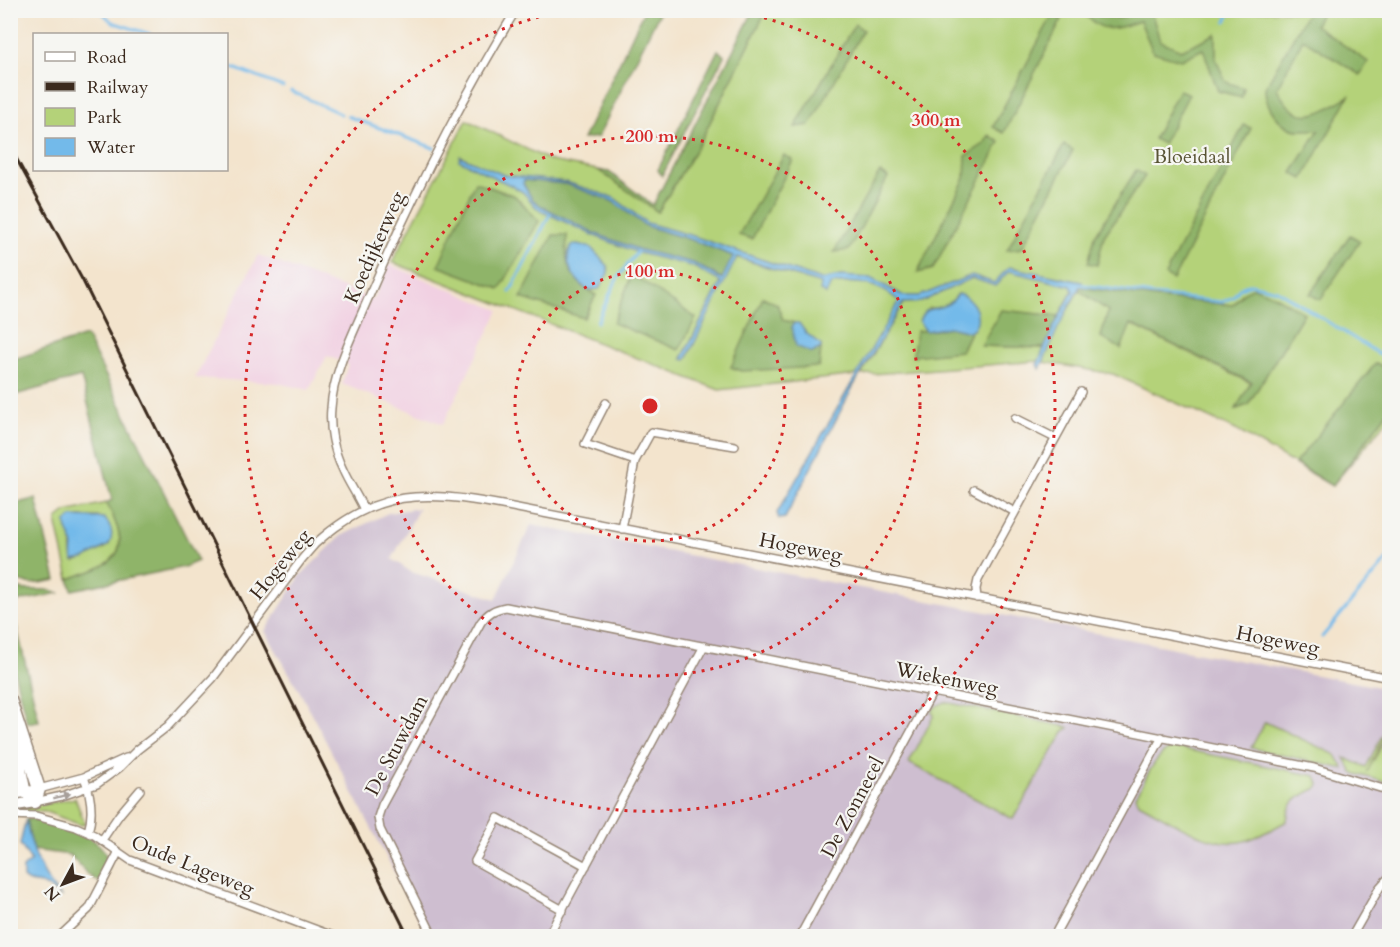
<svg xmlns="http://www.w3.org/2000/svg" width="1400" height="947" font-family="Cardo,serif">
<style>
.built{fill:#f1d0e2}
.industrial{fill:#cebed0}
.green{fill:#b4d279;stroke:#787e4c;stroke-width:1.5;fill-rule:evenodd}
.forest{fill:#8fb469;stroke:#656f44;stroke-width:1.5}
.water{fill:#73baea;stroke:#577284;stroke-width:1.5;fill-rule:evenodd}
.lines{fill:none;stroke-linecap:round;stroke-linejoin:round}
.stream{stroke:#73baea;stroke-width:3}
.minor-casing{stroke:#978776;stroke-width:10}
.secondary-casing{stroke:#978776;stroke-width:14}
.motorway-casing{stroke:#978776;stroke-width:15}
.minor{stroke:#fff;stroke-width:7}
.secondary{stroke:#fff;stroke-width:10}
.motorway{stroke:#fff;stroke-width:12}
.rail{stroke:#3b2a1e;stroke-width:3}
.oneway{fill:#a79f9a}
.ring{fill:none;stroke:#d62828;stroke-width:3;stroke-dasharray:3 6}
.labels{text-anchor:middle;stroke-width:4.5;stroke-linejoin:round;paint-order:stroke}
.park-label{font-size:20px;fill:#595435;stroke:#f6f6f2}
.street-label{font-size:20px;fill:#3b2a1e;stroke:#f6f6f2}
.centre{fill:#d62828;stroke:#f6f6f2;stroke-width:3}
.ring-label{font-size:18px;text-anchor:middle;font-weight:bold;fill:#d62828;stroke:#f6f6f2;stroke-width:4.5;stroke-linejoin:round;paint-order:stroke}
</style>
<rect width="100%" height="100%" fill="#f6f6f2"/>
<filter id="ink" filterUnits="userSpaceOnUse"><feTurbulence type="fractalNoise" baseFrequency=".0167" numOctaves="2"/><feDisplacementMap in="SourceGraphic" scale="12" xChannelSelector="R" yChannelSelector="G"/><feConvolveMatrix kernelMatrix="1 2 1 2 8 2 1 2 1" color-interpolation-filters="sRGB"/></filter>
<filter id="wash" filterUnits="userSpaceOnUse"><feTurbulence type="fractalNoise" baseFrequency=".008" numOctaves="4" result="noise"/><feDisplacementMap in="SourceGraphic" scale="24" xChannelSelector="R" yChannelSelector="G"/><feGaussianBlur stdDeviation="1.35" result="paint"/><feColorMatrix in="noise" values="0 0 0 0 0 0 0 0 0 0 0 0 0 0 0 0 0 1.4 0 .05"/><feComposite in="paint" operator="in"/></filter>
<g filter="url(#wash)">
<rect width="100%" height="100%" fill="#f3e4cd"/>
<path class="built" d="M 258,255 L 374,300 L 388,264 L 499,310 L 443,424 L 342,384 L 348,364 L 327,356 L 309,390 L 277,383 L 195,378 Z"/>
<path class="industrial" d="M 419,508 L 392,559 L 411,572 L 496,599 L 531,525 L 1389,689 L 1389,936 L 428,936 L 300,692 L 265,631 L 301,575 L 341,536 L 388,513 Z"/>
<path class="green" d="M 766,11 L 1389,11 L 1389,370 L 1376,363 L 1332,486 L 1389,410 L 1389,418 L 1332,486 L 1238,431 L 1113,374 L 1043,362 L 1058,327 L 1079,290 L 1108,311 L 1101,337 L 1120,348 L 1130,324 L 1251,383 L 1237,409 L 1248,405 L 1304,313 L 1244,292 L 1233,305 L 1157,298 L 1080,287 L 1082,282 L 1009,267 L 994,283 L 972,275 L 920,296 L 904,296 L 884,285 L 841,276 L 821,280 L 693,236 L 647,223 L 614,198 L 566,182 L 504,176 L 461,156 L 523,192 L 536,207 L 542,211 L 595,236 L 639,253 L 692,266 L 721,282 L 682,358 L 686,360 L 736,257 L 821,284 L 826,294 L 831,284 C 860,280 877,282 900,301 L 857,375 L 719,390 L 392,262 L 467,120 L 551,161 L 598,170 L 658,212 L 700,142 ZM 577,244 L 590,247 L 609,268 L 599,289 L 587,290 ZM 777,304 L 783,320 L 799,324 L 806,333 L 821,345 L 819,367 L 731,367 Z
M 1009,271 L 1071,286 L 1073,290 L 1059,316 L 1001,311 L 982,346 L 1045,348 L 1039,361 L 861,375 L 903,303 L 921,302 L 972,278 L 995,286 ZM 958,294 L 974,329 L 970,332 L 961,351 L 916,332 L 926,331 L 929,308 C 943,308 950,305 958,294 Z
M 106,503 C 111,509 113,517 116,524 C 131,562 97,569 69,579 L 57,525 L 57,519 L 66,512 ZM 79,517 L 100,517 L 105,548 L 75,562 C 67,549 75,530 79,517 Z
M 945,702 L 1068,727 L 1069,728 L 1065,730 L 1013,819 L 909,763 L 934,715 L 931,712 L 936,706 Z
M 1265,722 L 1336,755 L 1344,769 L 1251,748 Z
M 1389,722 L 1389,726 L 1367,772 L 1389,733 L 1389,783 L 1353,773 L 1345,758 L 1366,767 Z
M 1173,747 L 1316,776 L 1319,784 L 1317,788 C 1298,798 1289,799 1287,821 C 1273,829 1259,837 1244,841 C 1211,850 1168,818 1139,803 L 1136,796 C 1146,780 1154,754 1173,747 Z
M 75,798 L 85,824 L 81,825 L 46,812 L 11,810 Z"/>
<path class="forest" d="M 754,10 L 766,11 L 700,142 L 658,212 L 598,170 L 609,172 L 653,205 Z
M 644,11 L 660,11 L 598,137 L 583,139 Z
M 1082,11 L 1096,11 L 1098,15 L 1120,18 L 1136,11 L 1151,11 L 1160,41 L 1181,50 L 1216,34 L 1216,60 L 1226,82 L 1244,88 L 1242,97 L 1218,91 L 1203,49 L 1181,60 L 1153,52 L 1140,21 C 1113,30 1102,35 1082,11 Z
M 1308,11 L 1322,11 L 1315,25 L 1368,62 L 1360,75 L 1303,39 L 1277,88 C 1297,130 1319,114 1349,96 L 1303,179 L 1292,173 L 1319,130 C 1311,129 1297,132 1290,128 C 1275,120 1265,104 1265,88 Z
M 1053,14 L 1062,19 L 1004,133 L 993,127 Z
M 855,24 L 863,30 L 810,125 L 795,127 Z
M 718,50 L 724,56 L 662,176 L 658,170 Z
M 1179,90 L 1189,94 L 1163,144 L 1154,139 Z
M 1244,125 L 1251,128 L 1173,280 L 1165,275 Z
M 989,135 L 1000,142 L 933,269 L 917,273 L 965,178 L 966,156 L 984,144 Z
M 1064,145 L 1073,150 L 1022,248 L 1007,250 Z
M 784,155 L 793,160 L 752,239 L 739,235 Z
M 1136,170 L 1145,176 L 1104,236 L 1097,265 L 1088,263 L 1095,236 Z
M 880,172 L 888,177 L 849,250 L 834,252 Z
M 524,180 L 566,184 L 612,201 L 646,226 L 692,240 L 734,256 L 723,279 L 693,263 L 640,250 L 596,234 L 541,206 L 532,199 L 523,183 Z
M 475,182 L 515,196 L 539,221 L 500,289 L 438,266 Z
M 553,235 L 567,235 C 567,244 565,255 568,264 C 571,276 585,290 596,295 L 584,318 L 521,298 Z
M 1350,235 L 1360,241 L 1320,300 L 1310,294 Z
M 632,274 L 696,318 L 679,350 L 613,323 Z
M 1080,287 L 1157,298 L 1233,305 L 1244,292 L 1254,287 L 1275,296 L 1304,313 L 1248,405 L 1236,409 L 1251,382 L 1131,324 L 1121,349 L 1101,337 L 1108,311 L 1079,290 Z
M 763,297 L 777,304 L 783,320 L 794,323 L 792,328 L 812,353 L 821,348 L 819,367 L 741,371 L 731,367 Z
M 1001,310 L 1059,316 L 1045,348 L 981,346 Z
M 949,327 L 970,332 L 961,351 L 913,356 L 916,331 L 935,330 Z
M 86,336 L 198,561 L 184,567 L 72,590 L 69,579 C 97,569 132,562 116,524 C 113,517 111,509 106,503 L 112,500 L 83,384 L 81,377 L 11,396 L 11,360 Z
M 1376,363 L 1389,370 L 1389,410 L 1332,486 L 1295,463 Z
M 36,499 L 56,580 C 41,583 23,588 11,576 L 11,504 Z
M 10,585 C 26,595 43,585 59,593 L 11,603 L 39,721 L 27,723 L 11,659 Z
M 26,819 C 45,819 97,834 105,853 C 107,857 108,863 109,867 L 99,882 L 87,874 L 70,855 L 33,850 Z"/>
<path class="water" d="M 460,156 L 504,175 L 566,182 L 614,198 L 647,223 L 693,236 L 821,280 L 841,276 L 870,278 L 904,296 L 920,296 L 972,275 L 994,283 L 1009,267 L 1082,282 L 1081,284 L 1058,328 L 1040,369 L 1037,365 L 1053,328 L 1073,291 L 1071,286 L 1009,271 L 995,286 L 972,278 L 921,302 L 903,303 L 854,385 L 785,518 L 779,519 L 777,513 L 899,301 C 878,283 858,280 831,284 L 826,294 L 820,291 L 821,284 L 737,257 L 686,360 L 682,359 L 721,282 L 692,266 L 639,253 L 595,236 L 542,211 L 536,207 L 523,192 L 514,187 L 459,160 ZM 524,180 L 566,184 L 612,201 L 646,226 L 692,240 L 733,256 L 722,279 L 693,263 L 640,250 L 596,234 L 541,206 L 532,199 L 523,184 Z
M 577,244 L 590,247 L 608,266 L 608,273 L 599,289 L 587,290 C 574,278 562,264 571,246 Z
M 958,294 C 975,297 985,321 970,332 L 949,327 L 926,331 L 919,322 C 926,299 942,317 958,294 Z
M 794,323 L 799,323 L 806,333 L 821,345 L 821,348 L 812,353 L 796,346 L 792,328 Z
M 72,517 L 104,518 C 112,526 114,535 109,545 L 84,559 L 73,561 C 71,554 74,547 72,541 C 70,533 65,531 66,522 Z
M 26,819 C 31,849 41,876 62,898 C 55,893 49,886 41,884 C 33,882 29,884 23,878 L 23,868 L 31,861 L 20,844 Z"/>
<g class="lines">
<path class="stream" d="M 100,10 L 112,22 L 150,34
M 1226,21 L 1232,10
M 226,65 L 283,87
M 291,91 L 341,114
M 347,116 L 434,148
M 1077,284 L 1153,295 L 1222,302 L 1233,297 L 1240,288 L 1251,284 L 1277,290 L 1390,361
M 510,292 L 550,214
M 597,322 L 617,279 L 637,252
M 1322,637 L 1390,556"/>
</g>
</g>
<g filter="url(#ink)">
<g class="lines">
<defs>
<path id="minor" d="M 606,403 L 585,444 L 635,461
M 1015,418 L 1055,438
M 974,490 L 1015,512
M 364,510 C 358,496 349,484 343,470 C 334,452 329,428 331,408 C 333,372 353,334 367,301 C 410,201 459,103 516,10
M 622,529 L 635,461 L 651,432 L 735,446
M 977,598 L 976,589 L 978,580 L 1081,392
M 84,777 C 91,795 94,813 88,832
M 39,789 L 84,777 L 126,758
M 35,802 L 62,796 L 97,784 L 119,768 L 137,750 L 168,726 L 213,678 L 302,559 L 315,544 C 376,488 425,491 502,505 L 1390,678
M 10,815 L 36,816 L 76,827 L 94,835 L 130,860 L 333,936
M 102,840 L 119,815 L 140,790
M 563,910 L 475,861 L 498,818 L 586,866
M 60,936 L 89,909 L 118,853
M 433,936 L 380,829 L 378,817 L 382,805 L 481,622 C 488,613 494,609 506,607 L 1314,768 L 1390,791
M 548,936 L 704,646
M 800,936 L 932,693
M 1054,936 L 1162,737
M 1352,936 L 1380,887 L 1390,876"/>
<path id="secondary" d="M 10,794 L 34,791
M 10,806 L 35,802"/>
<path id="motorway" d="M 10,700 L 39,789 L 35,802 L 24,789 L 10,721"/>
</defs>
<use href="#minor" class="minor-casing"/>
<use href="#secondary" class="secondary-casing"/>
<use href="#motorway" class="motorway-casing"/>
<use href="#minor" class="minor"/>
<use href="#secondary" class="secondary"/>
<use href="#motorway" class="motorway"/>
<path class="rail" d="M 10,147 L 83,281 L 408,936"/>
</g>
<defs><path id="oneway-solid" d="M-6-.8H1V-3.2L6.5 0L1 3.2V.8H-6Z" transform="scale(1.5)"/></defs>
<use class="oneway" href="#oneway-solid" transform="translate(62 796) rotate(-15)"/>
</g>
<g class="ring">
<circle cx="650" cy="406" r="135"/>
<circle cx="650" cy="406" r="270"/>
<path d="M738 11A405 405 0 1 1 562 11"/>
</g>
<g class="labels">
<g class="park-label">
<text x="1192" y="163">Bloeidaal</text>
</g>
<g class="street-label">
<text transform="translate(374 247) rotate(-66)" y="7">Koedijkerweg</text>
<text transform="translate(801 547) rotate(11)" y="7">Hogeweg</text>
<text transform="translate(280 564) rotate(-51)" y="7">Hogeweg</text>
<text transform="translate(1278 640) rotate(11)" y="7">Hogeweg</text>
<text transform="translate(947 678) rotate(11)" y="7">Wiekenweg</text>
<text transform="translate(396 745) rotate(-62)" y="7">De Stuwdam</text>
<text transform="translate(852 807) rotate(-62)" y="7">De Zonnecel</text>
<text transform="translate(193 865) rotate(22)" y="7">Oude Lageweg</text>
</g>
</g>
<circle cx="650" cy="406" r="9" class="centre"/>
<g class="ring-label">
<text x="936" y="126">300 m</text>
<text x="650" y="142">200 m</text>
<text x="650" y="277">100 m</text>
</g>
<rect width="1400" height="947" fill="none" stroke="#f6f6f2" stroke-width="36"/>
<rect x="33" y="33" width="195" height="138" fill="#f6f6f2" stroke="#aba49d" stroke-width="1.5"/>
<rect x="45" y="52" width="30" height="9" fill="#ffffff" stroke="#aba49d" stroke-width="1.5"/>
<text x="87" y="63" font-size="18" fill="#3b2a1e">Road</text>
<rect x="45" y="82" width="30" height="9" fill="#3b2a1e" stroke="#aba49d" stroke-width="1.5"/>
<text x="87" y="93" font-size="18" fill="#3b2a1e">Railway</text>
<rect x="45" y="108" width="30" height="18" fill="#b4d279" stroke="#aba49d" stroke-width="1.5"/>
<text x="87" y="123" font-size="18" fill="#3b2a1e">Park</text>
<rect x="45" y="138" width="30" height="18" fill="#73baea" stroke="#aba49d" stroke-width="1.5"/>
<text x="87" y="153" font-size="18" fill="#3b2a1e">Water</text>
<g transform="translate(63 884) rotate(229)" stroke="#f6f6f2" stroke-width="4.5" paint-order="stroke">
<path d="M0-4.5L10 22L0 15L-10 22Z" fill="#3b2a1e"/>
<text y="-9" font-size="16" font-weight="bold" text-anchor="middle" fill="#3b2a1e">N</text>
</g>
</svg>
